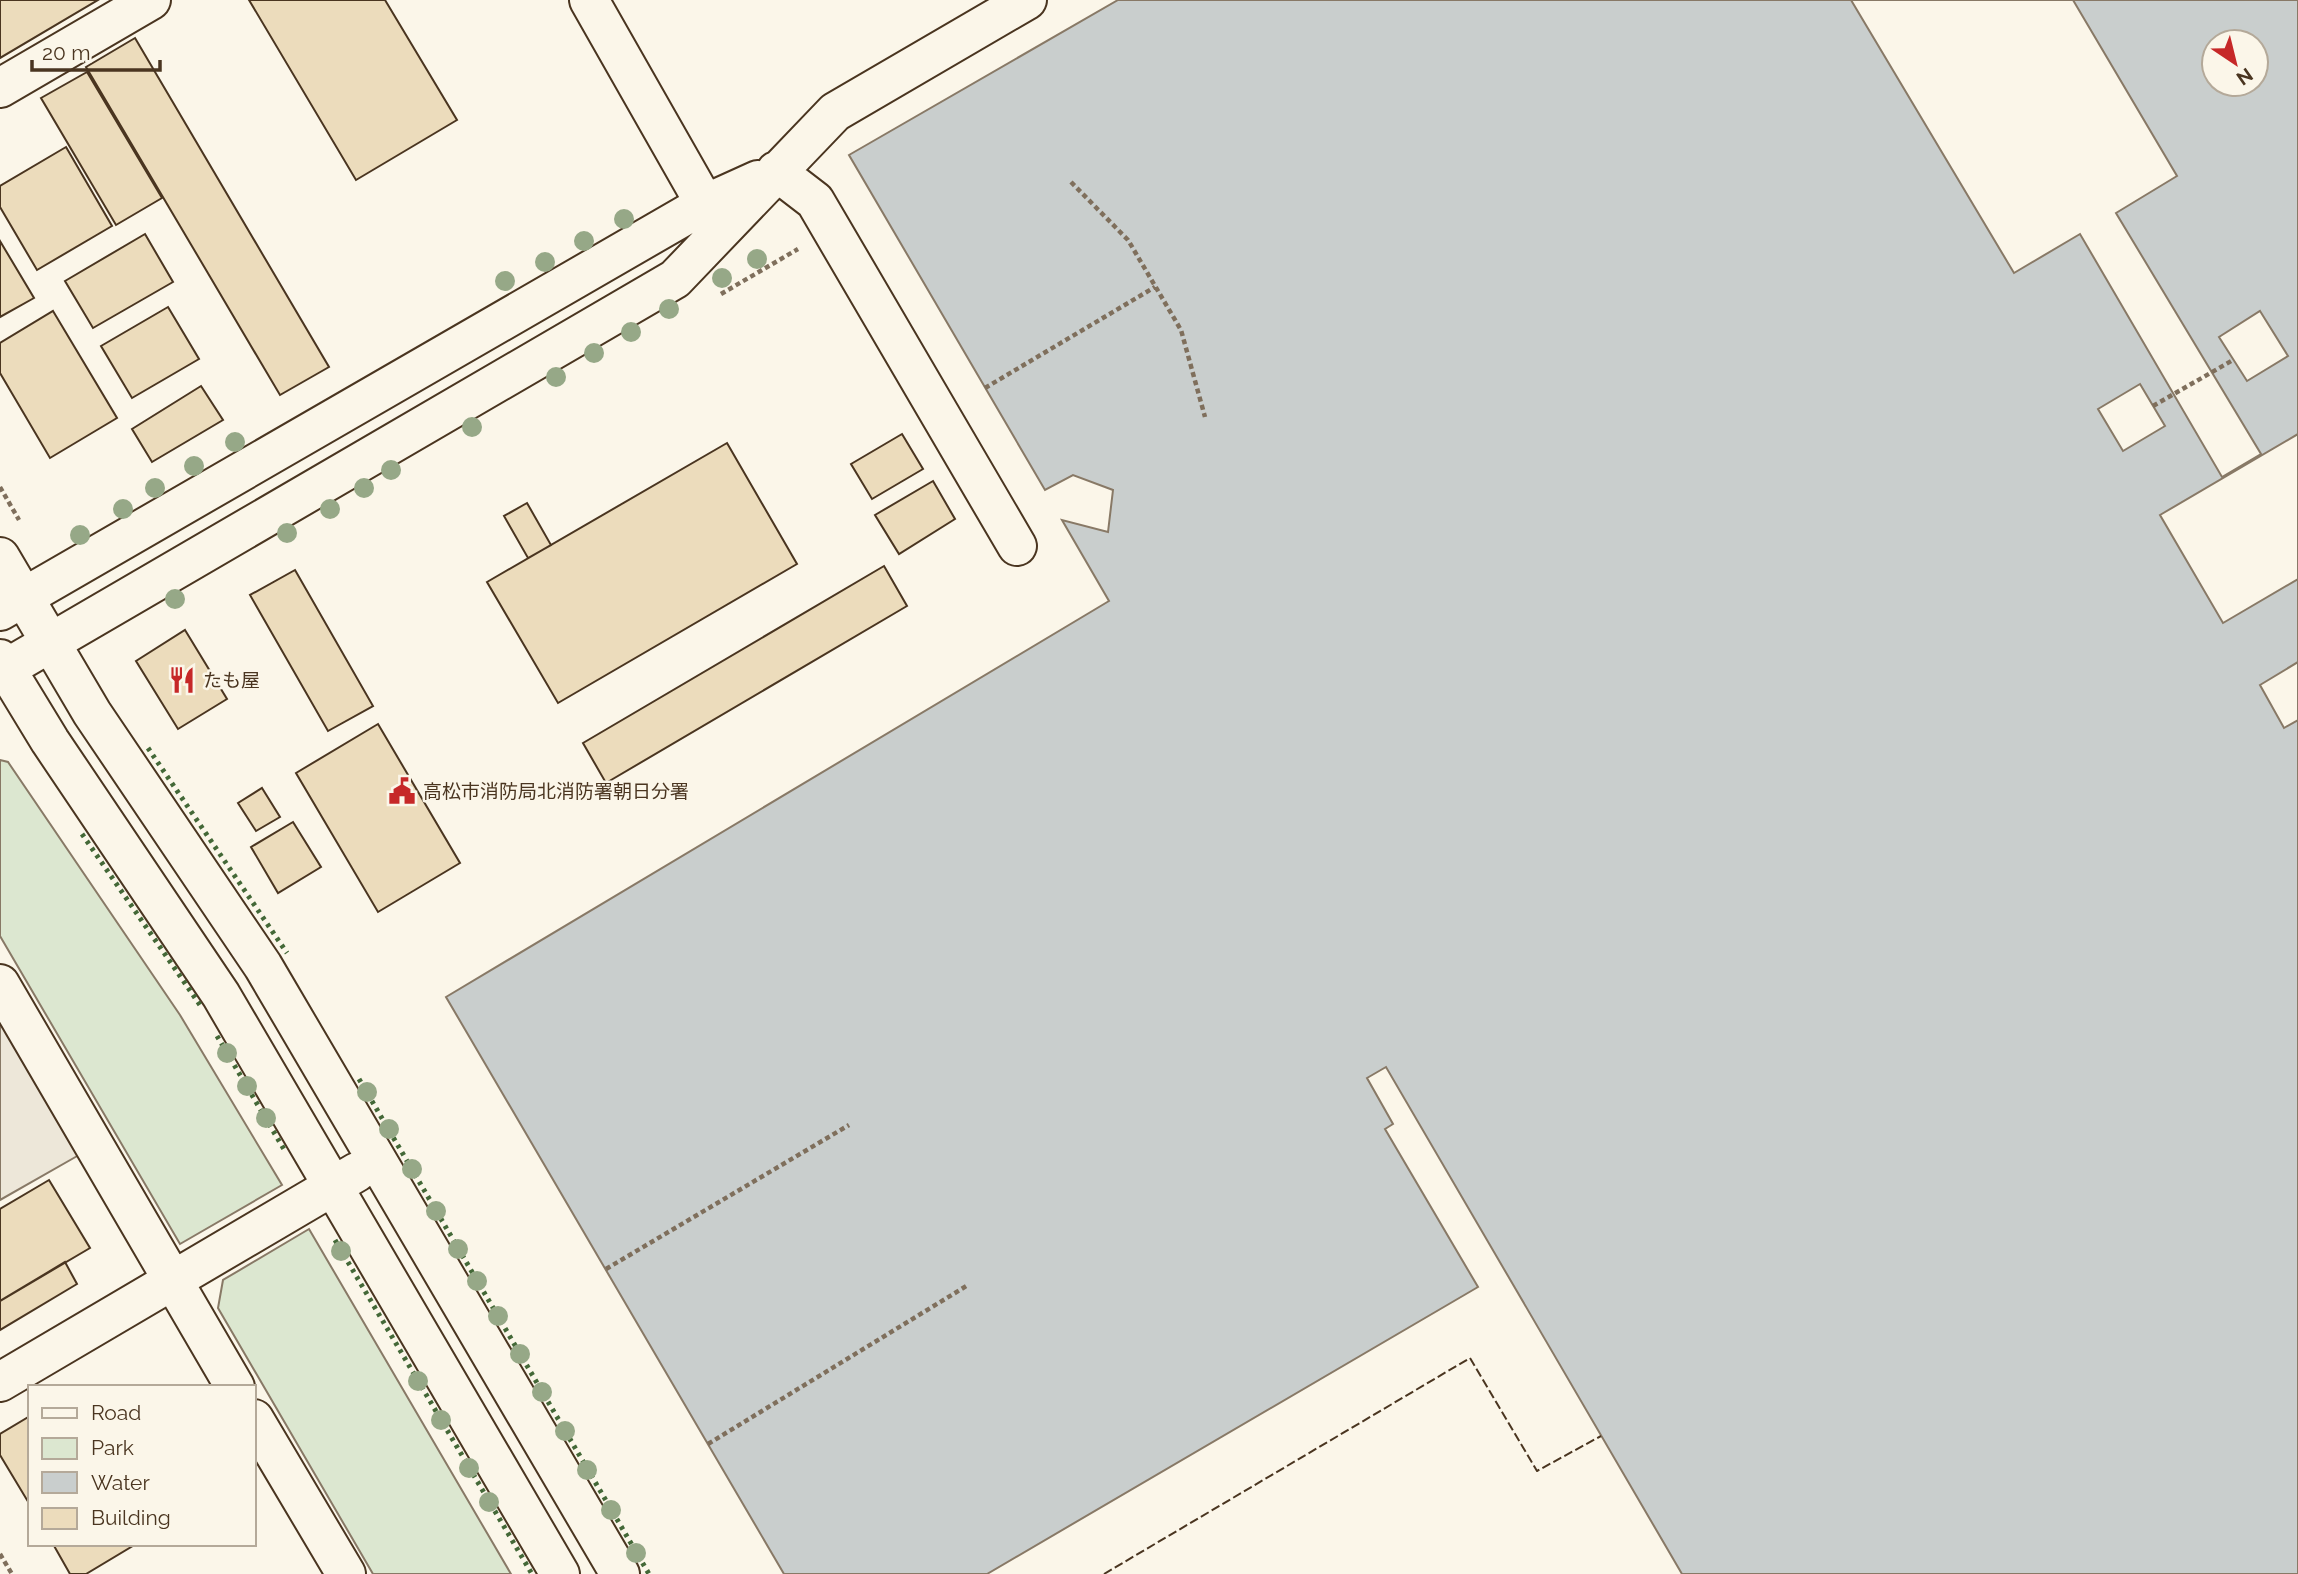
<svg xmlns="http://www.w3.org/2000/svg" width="2298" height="1574" font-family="Raleway,'Noto Sans JP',sans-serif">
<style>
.green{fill:#dce7d0;stroke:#887966;stroke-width:2}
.parking{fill:#ede7d9;stroke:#887966;stroke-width:2}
.water{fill:#c9cecd;stroke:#887966;stroke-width:2;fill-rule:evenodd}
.pier{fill:#fbf6e9;stroke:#887966;stroke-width:2}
.building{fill:#ecdcbc;stroke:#4a3520;stroke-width:2}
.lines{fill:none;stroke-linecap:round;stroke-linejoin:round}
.minor-casing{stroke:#4a3520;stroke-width:42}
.tertiary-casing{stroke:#4a3520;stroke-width:42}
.path{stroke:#7f6f5c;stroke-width:4.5;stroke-dasharray:5 3.5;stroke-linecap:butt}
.minor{stroke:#fbf6e9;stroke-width:38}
.tertiary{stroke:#fbf6e9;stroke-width:38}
.hedge{stroke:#436837;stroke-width:5;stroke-dasharray:3.5 5;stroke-linecap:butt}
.fence{stroke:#4a3520;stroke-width:2;stroke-dasharray:9 3.5;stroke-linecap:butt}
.tree{fill:#96a887}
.labels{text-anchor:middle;stroke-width:5;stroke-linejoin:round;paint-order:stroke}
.poi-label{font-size:19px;fill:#4a3520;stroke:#fbf6e9;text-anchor:start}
</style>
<rect width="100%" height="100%" fill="#fbf6e9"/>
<path class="green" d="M 0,760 L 8,762 L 180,1015 L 282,1185 L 180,1244 L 0,936 Z
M 309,1229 L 511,1574 L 373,1574 L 218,1308 L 223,1280 Z"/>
<path class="parking" d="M 0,1021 L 79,1155 L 0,1200 Z"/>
<path class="water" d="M 1118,0 L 2298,0 L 2298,1574 L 1682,1574 L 1386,1067 L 1367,1078 L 1393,1124 L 1385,1129 L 1478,1287 L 987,1574 L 784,1574 L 446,997 L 1109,601 L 1062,520 L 1108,532 L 1113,490 L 1073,475 L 1045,490 L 849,155 ZM 2214,42 L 2256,42 L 2256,84 L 2214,84 Z"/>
<path class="pier" d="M 1851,0 L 2073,0 L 2177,176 L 2116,213 L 2261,454 L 2222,477 L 2080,234 L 2014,273 Z
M 2260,311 L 2288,356 L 2247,381 L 2219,337 Z
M 2140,384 L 2165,426 L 2123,451 L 2098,409 Z
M 2298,434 L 2298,579 L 2223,623 L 2160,515 Z
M 2298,662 L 2298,720 L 2284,728 L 2260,685 Z"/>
<path class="building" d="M 0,0 L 98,0 L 0,58 Z
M 249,0 L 385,0 L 457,120 L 356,180 Z
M 135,38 L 329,367 L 280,395 L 86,67 Z
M 87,72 L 162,198 L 116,225 L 41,98 Z
M 66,147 L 112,226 L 37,270 L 0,207 L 0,186 Z
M 145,234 L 173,282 L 93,328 L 65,281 Z
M 0,241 L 34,298 L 0,317 Z
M 168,307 L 199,359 L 132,398 L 101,346 Z
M 53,311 L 117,418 L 50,458 L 0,373 L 0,343 Z
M 201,386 L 223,420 L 152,462 L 132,429 Z
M 902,434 L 923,469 L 872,499 L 851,464 Z
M 727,443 L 797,564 L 558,703 L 487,582 Z
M 933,481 L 955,519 L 899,554 L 875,515 Z
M 527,503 L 551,545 L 528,558 L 504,516 Z
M 884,566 L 907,606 L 606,783 L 583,743 Z
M 295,570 L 373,706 L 328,731 L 250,595 Z
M 185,630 L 227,699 L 178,729 L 136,661 Z
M 378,724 L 460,863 L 378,912 L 296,773 Z
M 262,788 L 280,817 L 256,831 L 238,803 Z
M 293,822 L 321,867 L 278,893 L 251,847 Z
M 49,1180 L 90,1248 L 0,1301 L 0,1209 Z
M 65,1262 L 77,1284 L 0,1330 L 0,1301 Z
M 30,1416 L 30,1505 L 0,1455 L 0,1434 Z
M 53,1544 L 136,1544 L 86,1574 L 70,1574 Z"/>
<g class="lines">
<defs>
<path id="minor" d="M 589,0 L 705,204
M 0,88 L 151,0"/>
<path id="tertiary" d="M 776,171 L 815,201 L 1017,546
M 0,557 L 92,713 L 263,966 L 620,1574
M 0,611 L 705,204 L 758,180
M 0,659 L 50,741 L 221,995 L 560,1574
M 0,672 L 675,279 L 835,112 L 1027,0
M 0,984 L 235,1387
M 0,1382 L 357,1172
M 254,1419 L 346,1574"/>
</defs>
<use href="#minor" class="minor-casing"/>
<use href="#tertiary" class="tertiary-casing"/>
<path class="path" d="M 1071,182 L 1128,240 L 1181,330 L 1205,417
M 721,294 L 798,249
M 985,388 L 1155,287
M 2153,406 L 2233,360
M 0,487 L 19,520
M 606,1269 L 849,1125
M 708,1444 L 968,1285
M 0,1554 L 12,1574"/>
<use href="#minor" class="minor"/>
<use href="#tertiary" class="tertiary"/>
<path class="hedge" d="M 148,748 L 287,953
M 82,834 L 202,1008
M 217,1036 L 285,1151
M 359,1079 L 649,1574
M 335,1240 L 532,1574"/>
<path class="fence" d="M 1104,1574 L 1470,1358 L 1537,1471 L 1601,1436"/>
</g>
<g class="tree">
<circle cx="624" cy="219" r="10"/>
<circle cx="584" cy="241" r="10"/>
<circle cx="757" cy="259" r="10"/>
<circle cx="545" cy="262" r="10"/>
<circle cx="722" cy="278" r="10"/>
<circle cx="505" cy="281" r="10"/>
<circle cx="669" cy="309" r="10"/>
<circle cx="631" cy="332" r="10"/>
<circle cx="594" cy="353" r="10"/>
<circle cx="556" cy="377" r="10"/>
<circle cx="472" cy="427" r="10"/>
<circle cx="235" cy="442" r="10"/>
<circle cx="194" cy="466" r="10"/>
<circle cx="391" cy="470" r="10"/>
<circle cx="155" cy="488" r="10"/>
<circle cx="364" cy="488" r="10"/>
<circle cx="123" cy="509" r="10"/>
<circle cx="330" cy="509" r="10"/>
<circle cx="287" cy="533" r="10"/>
<circle cx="80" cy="535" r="10"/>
<circle cx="175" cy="599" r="10"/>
<circle cx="227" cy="1053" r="10"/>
<circle cx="247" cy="1086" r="10"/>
<circle cx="367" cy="1092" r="10"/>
<circle cx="266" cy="1118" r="10"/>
<circle cx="389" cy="1129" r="10"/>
<circle cx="412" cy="1169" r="10"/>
<circle cx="436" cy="1211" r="10"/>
<circle cx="458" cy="1249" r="10"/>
<circle cx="341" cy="1251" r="10"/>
<circle cx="477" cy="1281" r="10"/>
<circle cx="498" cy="1316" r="10"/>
<circle cx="520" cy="1354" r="10"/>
<circle cx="418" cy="1381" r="10"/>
<circle cx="542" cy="1392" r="10"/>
<circle cx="441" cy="1420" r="10"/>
<circle cx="565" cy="1431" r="10"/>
<circle cx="469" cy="1468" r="10"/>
<circle cx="587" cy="1470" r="10"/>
<circle cx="489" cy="1502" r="10"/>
<circle cx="611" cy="1510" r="10"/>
<circle cx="636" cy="1553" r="10"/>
</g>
<defs>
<symbol id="restaurant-bare" viewBox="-9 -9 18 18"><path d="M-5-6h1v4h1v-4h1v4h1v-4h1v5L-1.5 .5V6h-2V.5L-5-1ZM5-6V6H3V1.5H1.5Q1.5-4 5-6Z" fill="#c62828" stroke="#fbf6e9" stroke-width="2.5" paint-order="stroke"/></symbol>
<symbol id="civic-bare" viewBox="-9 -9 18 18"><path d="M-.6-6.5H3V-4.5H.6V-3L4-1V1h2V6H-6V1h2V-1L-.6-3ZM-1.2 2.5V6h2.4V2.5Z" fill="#c62828" stroke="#fbf6e9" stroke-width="2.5" paint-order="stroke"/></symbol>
</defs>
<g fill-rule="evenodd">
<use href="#restaurant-bare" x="163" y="661" width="38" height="38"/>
<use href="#civic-bare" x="383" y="772" width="38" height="38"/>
</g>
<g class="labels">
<g class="poi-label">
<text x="203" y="687">たも屋</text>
<text x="423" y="798">高松市消防局北消防署朝日分署</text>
</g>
</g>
<rect x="28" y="1385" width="228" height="161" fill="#fbf6e9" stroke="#b4a999" stroke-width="2"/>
<rect x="42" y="1408" width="35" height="10" fill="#fbf6e9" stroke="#b4a999" stroke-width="2"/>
<text x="91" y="1420" font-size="21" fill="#4a3520">Road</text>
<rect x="42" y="1438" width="35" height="21" fill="#dce7d0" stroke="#b4a999" stroke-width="2"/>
<text x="91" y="1455" font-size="21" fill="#4a3520">Park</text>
<rect x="42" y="1472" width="35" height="21" fill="#c9cecd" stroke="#b4a999" stroke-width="2"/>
<text x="91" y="1490" font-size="21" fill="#4a3520">Water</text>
<rect x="42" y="1508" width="35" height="21" fill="#ecdcbc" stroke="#b4a999" stroke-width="2"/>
<text x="91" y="1525" font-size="21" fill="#4a3520">Building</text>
<g transform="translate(2235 63) rotate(145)"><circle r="33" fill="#fbf6e9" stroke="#b4a999" stroke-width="2"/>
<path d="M0-5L12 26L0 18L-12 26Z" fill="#c62828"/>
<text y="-10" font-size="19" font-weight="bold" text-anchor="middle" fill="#4a3520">N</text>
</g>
<path d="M32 60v10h128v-10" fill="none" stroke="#4a3520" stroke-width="3.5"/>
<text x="42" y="60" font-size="21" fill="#4a3520" stroke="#fbf6e9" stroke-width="5" paint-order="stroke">20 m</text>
</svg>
